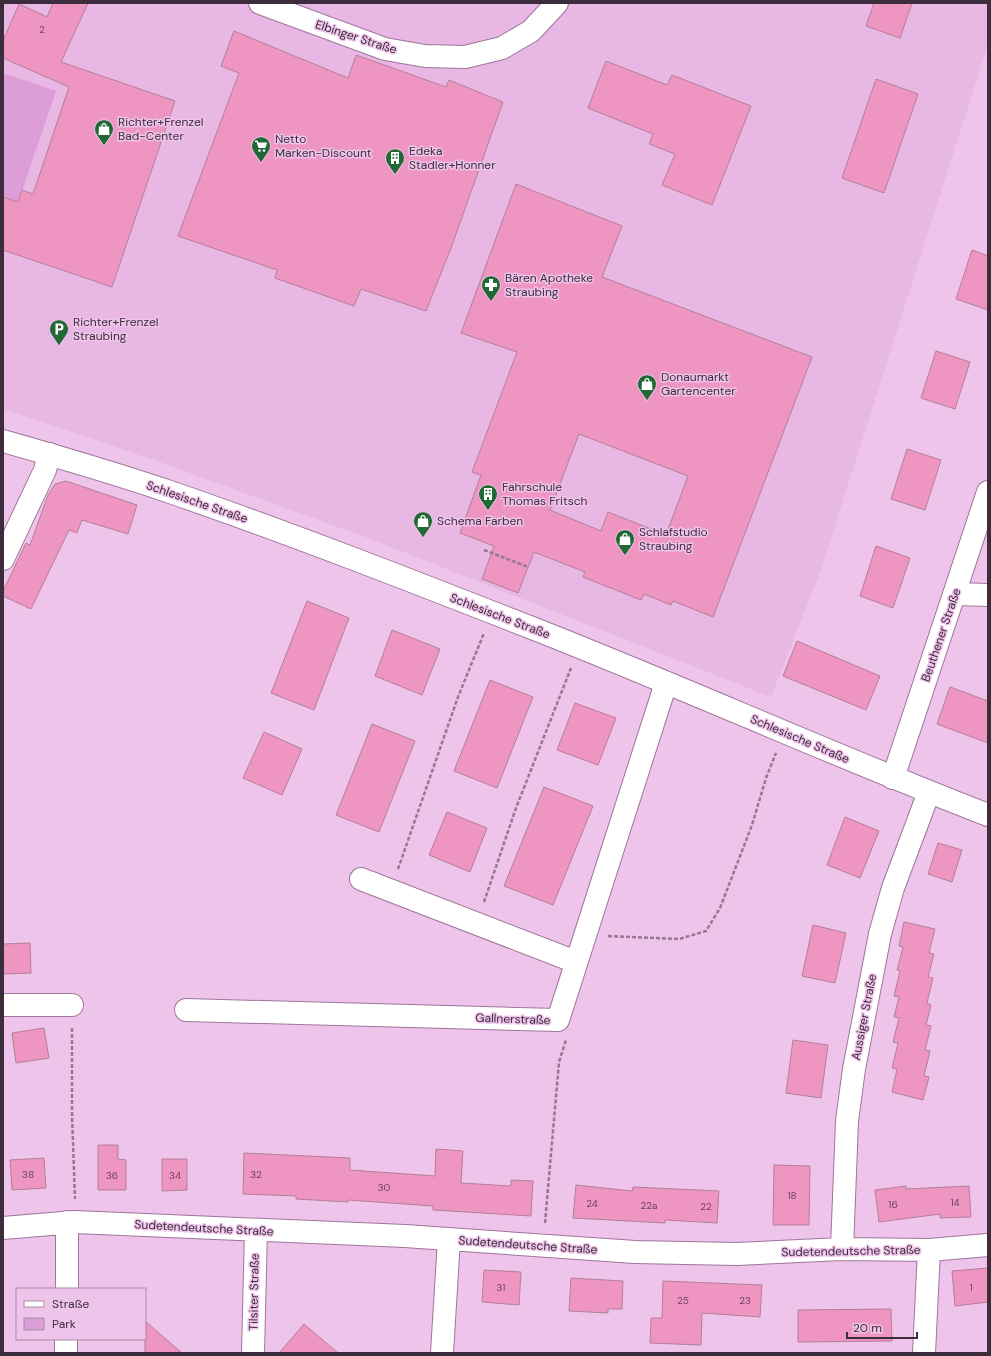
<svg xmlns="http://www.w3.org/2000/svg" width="991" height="1356" font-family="'DM Sans',sans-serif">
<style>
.built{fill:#e8b7e3}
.green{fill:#dd9ed8}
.building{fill:#ee95c1;stroke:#b28097;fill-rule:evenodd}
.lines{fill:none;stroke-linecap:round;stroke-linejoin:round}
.street-casing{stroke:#9e769a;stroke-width:24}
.secondary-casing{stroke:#9e769a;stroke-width:24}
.path{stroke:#967893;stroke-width:2.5;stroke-dasharray:4 2;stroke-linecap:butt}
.street{stroke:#fff;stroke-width:22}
.secondary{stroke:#fff;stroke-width:22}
.labels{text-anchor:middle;stroke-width:3;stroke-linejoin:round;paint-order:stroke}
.number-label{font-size:10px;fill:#69465c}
.street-label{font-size:12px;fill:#3d2c3b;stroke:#efc4eb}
.poi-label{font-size:12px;fill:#3d2c3b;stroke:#efc4eb;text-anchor:start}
</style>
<rect width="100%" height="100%" fill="#efc4eb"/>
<path class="built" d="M 3,3 L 988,3 L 988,44 L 821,570 L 771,697 L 368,538 L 157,461 L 3,409 Z"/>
<path class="green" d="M 3,73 L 56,91 L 18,203 L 3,197 Z"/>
<path class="building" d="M 53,3 L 88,3 L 61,62 L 175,101 L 112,287 L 3,250 L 3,197 L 18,202 L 22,190 L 33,194 L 69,87 L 3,58 L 3,41 L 19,4 L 47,17 Z
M 874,3 L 912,3 L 900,38 L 866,26 Z
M 234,31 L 348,78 L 356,55 L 446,87 L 449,80 L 503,102 L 451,248 L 426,311 L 361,289 L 354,306 L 275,278 L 277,270 L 178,236 L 239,73 L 221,66 Z
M 606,61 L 667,85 L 672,75 L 751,106 L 712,205 L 662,185 L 675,154 L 649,144 L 653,134 L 588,108 Z
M 876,79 L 918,94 L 884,193 L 842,178 Z
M 516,184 L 622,226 L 602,277 L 812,357 L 713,617 L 673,601 L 671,605 L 644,594 L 641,600 L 583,577 L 585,572 L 534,552 L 518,593 L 482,579 L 494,546 L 460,533 L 481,475 L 472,472 L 517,352 L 461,333 ZM 579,434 L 688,476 L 666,535 L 608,512 L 601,531 L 550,510 Z
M 972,250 L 988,256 L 988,310 L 956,299 Z
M 936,351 L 970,362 L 955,409 L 921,398 Z
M 907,449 L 941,460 L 925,510 L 891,499 Z
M 66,481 L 137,505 L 128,534 L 82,520 L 77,533 L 69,530 L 31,609 L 3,596 L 3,591 L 26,543 L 30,545 L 48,495 L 55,484 Z
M 876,546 L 910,558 L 893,608 L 860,596 Z
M 307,601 L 349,618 L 314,710 L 271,693 Z
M 392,630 L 440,649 L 422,695 L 375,676 Z
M 797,641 L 880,676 L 866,710 L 783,676 Z
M 490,680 L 533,697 L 497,788 L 454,771 Z
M 950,687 L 988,701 L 988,743 L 937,724 Z
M 575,703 L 616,718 L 598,765 L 557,750 Z
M 372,724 L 415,741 L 379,832 L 336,815 Z
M 264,732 L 302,749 L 282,795 L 243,778 Z
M 544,787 L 593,806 L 553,905 L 504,886 Z
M 447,812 L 487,828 L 470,872 L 429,855 Z
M 845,817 L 879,831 L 860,878 L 827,865 Z
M 938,843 L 962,850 L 952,882 L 928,874 Z
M 904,922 L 935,929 L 929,953 L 934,954 L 928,977 L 933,978 L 927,1003 L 931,1005 L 926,1025 L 931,1026 L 925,1050 L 930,1051 L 924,1076 L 929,1077 L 923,1100 L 892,1092 L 897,1069 L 892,1068 L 898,1043 L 893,1042 L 899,1018 L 894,1017 L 899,997 L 894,996 L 900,971 L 897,970 L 903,947 L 899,946 Z
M 813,925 L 846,933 L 835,983 L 802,976 Z
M 30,943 L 31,973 L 3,974 L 3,944 Z
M 44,1028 L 49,1058 L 16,1063 L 12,1033 Z
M 793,1040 L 828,1045 L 821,1098 L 786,1093 Z
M 98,1145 L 118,1145 L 118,1159 L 126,1160 L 126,1190 L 98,1190 Z
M 436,1149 L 463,1151 L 461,1183 L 511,1186 L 511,1180 L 533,1181 L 531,1216 L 433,1210 L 433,1206 L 348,1200 L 348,1202 L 296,1199 L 296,1196 L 243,1194 L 244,1153 L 350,1158 L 350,1170 L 435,1176 Z
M 44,1158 L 46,1188 L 12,1190 L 10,1160 Z
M 162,1159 L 187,1159 L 187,1190 L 162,1191 Z
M 774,1165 L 810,1166 L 809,1225 L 773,1225 Z
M 576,1185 L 632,1191 L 633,1187 L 719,1191 L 717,1223 L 665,1220 L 665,1223 L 573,1218 Z
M 906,1186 L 906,1189 L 969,1186 L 971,1217 L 940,1218 L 940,1214 L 879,1222 L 875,1190 Z
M 988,1268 L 988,1302 L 955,1306 L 952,1271 Z
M 484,1270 L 521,1272 L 519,1305 L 482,1302 Z
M 571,1278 L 623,1281 L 622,1309 L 608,1309 L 608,1313 L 569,1311 Z
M 663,1281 L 762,1285 L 760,1317 L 702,1313 L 701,1345 L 650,1343 L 651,1318 L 662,1318 Z
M 891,1309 L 892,1341 L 798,1342 L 798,1310 Z
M 145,1321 L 182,1353 L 145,1353 Z
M 304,1324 L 338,1353 L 279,1353 Z"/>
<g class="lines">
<defs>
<path id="street" d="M 260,3 L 385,49 L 425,56 L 465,57 L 502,48 L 531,31 L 557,3
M 3,559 L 45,470 L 49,454
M 955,594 L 988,595
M 893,778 L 988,492
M 361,879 L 576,962
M 3,1005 L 72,1005
M 186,1010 L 558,1020 L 666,683
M 3,1228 L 75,1222 L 405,1236 L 635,1252 L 737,1254 L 842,1249 L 929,1250 L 988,1245
M 842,1249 L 847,1121 L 854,1069 L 880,934 L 893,888 L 929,792
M 67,1289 L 67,1222
M 66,1353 L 66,1339
M 253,1353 L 256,1230
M 442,1353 L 449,1239
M 924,1353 L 929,1250"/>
<path id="secondary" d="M 3,441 C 59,457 115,473 170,492 C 292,534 412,581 532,628 C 685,688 835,756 988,815"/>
</defs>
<use href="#street" class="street-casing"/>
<use href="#secondary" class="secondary-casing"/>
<path class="path" d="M 484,550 L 528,567
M 398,869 L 458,697 L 484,633
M 484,902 L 516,808 L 571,668
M 608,936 L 679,939 L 706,931 L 720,908 L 752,825 L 766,778 L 776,753
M 72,1028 L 72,1115 L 75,1199
M 545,1223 L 559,1062 L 566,1040"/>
<use href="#street" class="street"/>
<use href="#secondary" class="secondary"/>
</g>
<defs>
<symbol id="shop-pin" viewBox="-11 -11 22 30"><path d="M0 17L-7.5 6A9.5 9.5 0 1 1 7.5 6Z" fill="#216835" stroke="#efc4eb"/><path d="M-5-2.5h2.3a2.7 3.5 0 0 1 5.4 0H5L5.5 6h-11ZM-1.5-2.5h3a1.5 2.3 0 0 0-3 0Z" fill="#fff"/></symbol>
<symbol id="supermarket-pin" viewBox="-11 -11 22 30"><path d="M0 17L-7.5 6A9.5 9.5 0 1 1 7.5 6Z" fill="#216835" stroke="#efc4eb"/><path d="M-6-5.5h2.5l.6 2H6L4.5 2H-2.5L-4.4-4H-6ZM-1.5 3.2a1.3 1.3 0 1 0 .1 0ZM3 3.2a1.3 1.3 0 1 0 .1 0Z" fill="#fff"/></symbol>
<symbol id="building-pin" viewBox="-11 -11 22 30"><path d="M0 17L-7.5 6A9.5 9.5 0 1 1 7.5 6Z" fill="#216835" stroke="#efc4eb"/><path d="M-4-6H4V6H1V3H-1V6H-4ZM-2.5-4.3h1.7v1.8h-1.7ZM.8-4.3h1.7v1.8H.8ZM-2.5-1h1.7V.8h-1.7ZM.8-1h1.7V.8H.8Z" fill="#fff"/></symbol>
<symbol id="pharmacy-pin" viewBox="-11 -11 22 30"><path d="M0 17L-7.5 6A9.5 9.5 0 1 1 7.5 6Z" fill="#216835" stroke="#efc4eb"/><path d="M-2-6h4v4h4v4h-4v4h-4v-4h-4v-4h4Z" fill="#fff"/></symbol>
<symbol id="parking-pin" viewBox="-11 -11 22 30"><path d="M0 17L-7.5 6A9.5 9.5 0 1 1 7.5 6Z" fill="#216835" stroke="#efc4eb"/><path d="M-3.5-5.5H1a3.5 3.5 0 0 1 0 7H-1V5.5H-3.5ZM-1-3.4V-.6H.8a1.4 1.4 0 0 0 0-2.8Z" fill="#fff"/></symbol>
</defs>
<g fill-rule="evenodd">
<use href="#shop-pin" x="93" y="118" width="22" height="30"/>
<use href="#supermarket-pin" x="250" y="135" width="22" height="30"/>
<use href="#building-pin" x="384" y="147" width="22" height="30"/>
<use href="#pharmacy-pin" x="480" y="274" width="22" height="30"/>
<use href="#parking-pin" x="48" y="318" width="22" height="30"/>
<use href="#shop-pin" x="636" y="373" width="22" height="30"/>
<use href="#building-pin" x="477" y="483" width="22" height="30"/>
<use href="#shop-pin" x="412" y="510" width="22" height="30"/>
<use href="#shop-pin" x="614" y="528" width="22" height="30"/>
</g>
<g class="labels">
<g class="number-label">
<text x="42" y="33">2</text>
<text x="28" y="1178">38</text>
<text x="256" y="1178">32</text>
<text x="112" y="1179">36</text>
<text x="175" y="1179">34</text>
<text x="384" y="1191">30</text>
<text x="792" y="1199">18</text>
<text x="955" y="1206">14</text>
<text x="592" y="1207">24</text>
<text x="893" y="1208">16</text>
<text x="649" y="1209">22a</text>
<text x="706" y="1210">22</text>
<text x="501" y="1291">31</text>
<text x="971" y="1291">1</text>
<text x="683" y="1304">25</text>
<text x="745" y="1304">23</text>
</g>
<g class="street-label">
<text transform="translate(356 37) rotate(18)" y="4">Elbinger Straße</text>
<text transform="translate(197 502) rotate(19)" y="4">Schlesische Straße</text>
<text transform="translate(500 616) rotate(21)" y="4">Schlesische Straße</text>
<text transform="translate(941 635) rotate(-71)" y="4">Beuthener Straße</text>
<text transform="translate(800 739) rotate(23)" y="4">Schlesische Straße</text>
<text transform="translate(864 1017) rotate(-79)" y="4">Aussiger Straße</text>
<text transform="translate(513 1019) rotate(2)" y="4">Gallnerstraße</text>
<text transform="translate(204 1228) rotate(3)" y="4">Sudetendeutsche Straße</text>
<text transform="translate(528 1245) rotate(4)" y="4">Sudetendeutsche Straße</text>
<text transform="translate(851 1251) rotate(-1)" y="4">Sudetendeutsche Straße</text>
<text transform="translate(254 1292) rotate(-89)" y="4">Tilsiter Straße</text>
</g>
<g class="poi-label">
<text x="118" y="126">Richter+Frenzel<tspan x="118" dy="14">Bad-Center</tspan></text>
<text x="275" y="143">Netto<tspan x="275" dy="14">Marken-Discount</tspan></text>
<text x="409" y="155">Edeka<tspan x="409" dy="14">Stadler+Honner</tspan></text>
<text x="505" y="282">Bären Apotheke<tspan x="505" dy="14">Straubing</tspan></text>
<text x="73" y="326">Richter+Frenzel<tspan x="73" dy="14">Straubing</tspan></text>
<text x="661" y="381">Donaumarkt<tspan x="661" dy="14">Gartencenter</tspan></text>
<text x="502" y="491">Fahrschule<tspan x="502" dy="14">Thomas Fritsch</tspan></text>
<text x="437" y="525">Schema Farben</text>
<text x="639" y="536">Schlafstudio<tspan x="639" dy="14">Straubing</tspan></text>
</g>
</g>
<rect width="991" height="1356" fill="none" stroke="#3d2c3b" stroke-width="8"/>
<rect x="16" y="1288" width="130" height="52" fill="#efc4eb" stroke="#a887a5"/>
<rect x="24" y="1301" width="20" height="6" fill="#ffffff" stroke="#a887a5"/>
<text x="52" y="1308" font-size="12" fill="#3d2c3b">Straße</text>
<rect x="24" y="1318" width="20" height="12" fill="#dd9ed8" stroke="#a887a5"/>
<text x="52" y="1328" font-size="12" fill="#3d2c3b">Park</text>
<path d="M847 1332v6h70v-6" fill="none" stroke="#3d2c3b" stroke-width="2"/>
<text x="853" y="1332" font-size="12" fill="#3d2c3b" stroke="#efc4eb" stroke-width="3" paint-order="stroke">20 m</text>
</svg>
